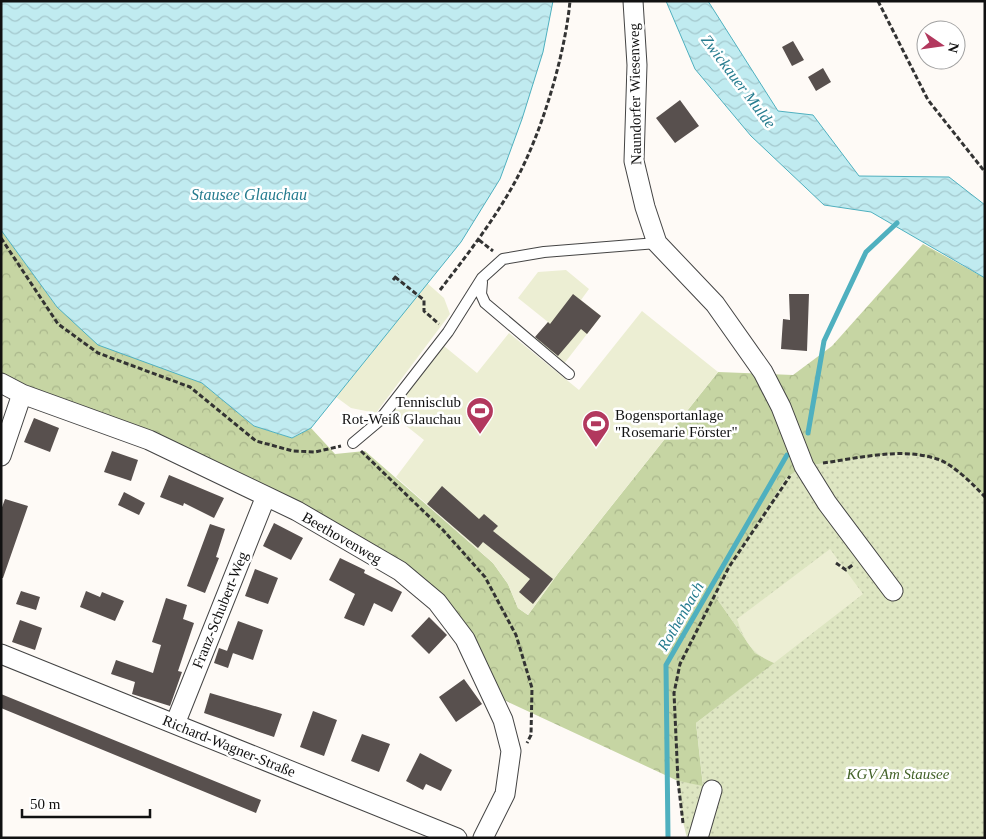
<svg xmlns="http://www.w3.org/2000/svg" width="986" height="839" font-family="Georgia,serif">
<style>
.grass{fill:url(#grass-dots)}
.forest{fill:url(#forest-crowns)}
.pitch{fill:#eceed3}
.water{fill:url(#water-waves);stroke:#4fb0bf}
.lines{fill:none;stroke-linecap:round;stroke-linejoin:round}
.stream{stroke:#4fb0bf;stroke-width:5}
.building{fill:#58504e}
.lane-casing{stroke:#444;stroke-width:12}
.street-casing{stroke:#444;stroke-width:21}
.path{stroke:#333;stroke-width:3;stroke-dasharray:5 2.5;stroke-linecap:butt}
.lane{stroke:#fff;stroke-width:10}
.street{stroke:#fff;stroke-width:19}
.labels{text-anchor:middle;stroke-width:5;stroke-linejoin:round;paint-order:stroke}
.street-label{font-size:15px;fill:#111;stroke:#fff}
.poi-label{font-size:15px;fill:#111;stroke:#fff;text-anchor:end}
.park-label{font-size:15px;font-style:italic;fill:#436228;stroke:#fff}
.water-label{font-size:16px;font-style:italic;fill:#267c8f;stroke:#fff}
</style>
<defs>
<pattern id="grass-dots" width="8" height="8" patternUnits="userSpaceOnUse" patternTransform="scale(1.25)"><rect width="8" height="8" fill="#dee6c2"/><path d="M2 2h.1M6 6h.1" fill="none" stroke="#bdc4a6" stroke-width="1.8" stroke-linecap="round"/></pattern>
<pattern id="forest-crowns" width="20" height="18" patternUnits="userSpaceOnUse" patternTransform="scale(1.25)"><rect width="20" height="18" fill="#c6d5a3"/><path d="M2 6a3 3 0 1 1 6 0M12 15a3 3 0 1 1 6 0" fill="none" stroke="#a9b68b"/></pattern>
<pattern id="water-waves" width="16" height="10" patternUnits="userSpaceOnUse" patternTransform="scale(1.25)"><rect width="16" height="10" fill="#c0ebf0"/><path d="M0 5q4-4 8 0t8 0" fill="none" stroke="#a4c8cd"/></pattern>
</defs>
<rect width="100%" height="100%" fill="#fefaf6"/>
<path class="grass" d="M 896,453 L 938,459 L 972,483 L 985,497 L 985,838 L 687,838 L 682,818 L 678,781 L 703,785 L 696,723 L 773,663 L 755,653 L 715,596 L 729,567 L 786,478 L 804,466 Z"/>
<path class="forest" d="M 1,230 L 57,307 L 158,366 L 202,383 L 254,426 L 292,438 L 311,428 L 335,454 L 365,451 L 493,563 L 508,584 L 518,608 L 528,615 L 559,572 L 718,372 L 793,375 L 832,346 L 923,244 L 985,278 L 985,497 L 972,483 L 938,459 L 896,453 L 804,466 L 786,478 L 729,567 L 715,596 L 755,653 L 774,663 L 696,723 L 703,786 L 678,781 L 491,694 L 437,602 L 297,511 L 1,383 Z"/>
<path class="pitch" d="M 566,270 L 589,289 L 581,300 L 601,316 L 563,365 L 533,340 L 548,322 L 518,298 L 538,272 Z
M 427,283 L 444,298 L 450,314 L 376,413 L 351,408 L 336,397 Z
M 642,311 L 718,372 L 559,572 L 528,615 L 518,608 L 508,584 L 493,563 L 396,477 L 424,440 L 390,413 L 444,346 L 477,373 L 509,333 L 579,390 Z
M 830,549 L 863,594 L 774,663 C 752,654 744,641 737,619 Z"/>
<path class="water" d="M 1,1 L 553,1 L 543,52 L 522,119 L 500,179 L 461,242 L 311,428 L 292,438 L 254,426 L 202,383 L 98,345 L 57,307 L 1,230 Z
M 666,1 L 708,1 L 778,111 L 813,115 L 859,176 L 949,177 L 985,205 L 985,278 L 871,212 L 824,205 L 751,136 L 695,69 Z"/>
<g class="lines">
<path class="stream" d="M 808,433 L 824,341 L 866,252 L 897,223
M 668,838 L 666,665 L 787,455"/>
</g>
<path class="building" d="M 793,41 L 804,60 L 792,66 L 782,47 Z
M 823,68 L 831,82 L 816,91 L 808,77 Z
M 680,100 L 699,126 L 675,143 L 656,118 Z
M 573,294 L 601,316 L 587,334 L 581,329 L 558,356 L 535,337 L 548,322 L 550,324 Z
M 789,294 L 809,294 L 807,351 L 781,349 L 783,319 L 790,320 Z
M 34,418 L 59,428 L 50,452 L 24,442 Z
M 112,451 L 138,460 L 131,481 L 104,472 Z
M 169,475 L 224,498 L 214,518 L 184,503 L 183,506 L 160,497 Z
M 442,486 L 479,519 L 484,514 L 498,526 L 493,531 L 553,579 L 533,604 L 519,592 L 530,579 L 483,542 L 478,548 L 427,504 Z
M 124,492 L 145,503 L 139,515 L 118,505 Z
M 5,499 L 28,506 L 3,578 L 1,578 L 1,510 Z
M 274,523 L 303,538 L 291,560 L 263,546 Z
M 210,524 L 225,529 L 216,557 L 219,558 L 205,593 L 187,586 Z
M 340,558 L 365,570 L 364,573 L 402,592 L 392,612 L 374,603 L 364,626 L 344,618 L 355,594 L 329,580 Z
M 255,569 L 278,578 L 268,604 L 245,596 Z
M 21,591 L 40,597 L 36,610 L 16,604 Z
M 86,591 L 100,597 L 102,592 L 124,601 L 115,621 L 80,607 Z
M 166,598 L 187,605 L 183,619 L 194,623 L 178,671 L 182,672 L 170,706 L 132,694 L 135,682 L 111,674 L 116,660 L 153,673 L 161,645 L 152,642 Z
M 429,617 L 447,635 L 429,654 L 411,636 Z
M 20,620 L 42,628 L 35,650 L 12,642 Z
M 238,621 L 263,630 L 253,660 L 227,651 Z
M 219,648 L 233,653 L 228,668 L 214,663 Z
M 464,679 L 482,704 L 456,722 L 439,697 Z
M 210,693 L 282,714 L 274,737 L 204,713 Z
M 1,694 L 261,800 L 256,813 L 1,708 Z
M 313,711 L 337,720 L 324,756 L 300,747 Z
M 362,734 L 390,744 L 379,772 L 351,761 Z
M 420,753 L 452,770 L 441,791 L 426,784 L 423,790 L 406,781 Z"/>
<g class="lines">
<defs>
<path id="lane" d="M 482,282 L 481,294 L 485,303 L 569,374
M 353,443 L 378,422 L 448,332 L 482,278 L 503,259 L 544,252 L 657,243"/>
<path id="street" d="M 633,1 L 637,65 L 634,161 L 645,207 L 657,243 L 715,304 L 763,372 L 781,407 L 804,466 L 827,503 L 893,591
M 1,383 L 22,394 L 149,440 L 297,511 L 400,571 L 437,602 L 465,639 L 503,720 L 511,751 L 505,794 L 483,838
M 1,456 L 22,394
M 1,654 L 457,838
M 175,724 L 266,496
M 698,838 L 712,790"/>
</defs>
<use href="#lane" class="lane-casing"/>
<use href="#street" class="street-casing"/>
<path class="path" d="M 878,1 L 928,100 L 985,172
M 1,238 L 58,324 L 98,353 L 190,387 L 256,441 L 293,451 L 315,452 L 341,446
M 479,240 L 493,251
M 395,277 L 424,300 L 424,311 L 439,324
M 393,280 L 398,274
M 440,290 C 467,255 495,219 516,180 C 542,132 565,55 570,1
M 361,451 L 443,530 L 485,577 L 516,635 L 532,688 L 531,735 L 527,743
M 823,463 C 860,458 901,447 937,459 C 953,464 974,485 985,497
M 836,563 L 846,570 L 854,564
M 683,823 L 678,781 L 674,693 L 680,664 L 729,567 L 790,476"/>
<use href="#lane" class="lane"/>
<use href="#street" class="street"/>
</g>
<defs>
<symbol id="stadium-pin" viewBox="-11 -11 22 30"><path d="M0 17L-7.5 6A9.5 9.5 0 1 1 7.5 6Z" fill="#b2385e" stroke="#fff"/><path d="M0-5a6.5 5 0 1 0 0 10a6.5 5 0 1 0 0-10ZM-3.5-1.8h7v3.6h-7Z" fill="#fff"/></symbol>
</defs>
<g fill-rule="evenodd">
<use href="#stadium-pin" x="464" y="395" width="32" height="43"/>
<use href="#stadium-pin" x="580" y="408" width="32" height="43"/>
</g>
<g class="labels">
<g class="street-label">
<text transform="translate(635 94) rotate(-91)" y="5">Naundorfer Wiesenweg</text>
<text transform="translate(342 538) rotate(30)" y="5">Beethovenweg</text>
<text transform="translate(220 610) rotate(-68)" y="5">Franz-Schubert-Weg</text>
<text transform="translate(229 746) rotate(22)" y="5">Richard-Wagner-Straße</text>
</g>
<g class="poi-label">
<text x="461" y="407">Tennisclub<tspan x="461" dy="17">Rot-Weiß Glauchau</tspan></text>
<text x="615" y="420" text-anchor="start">Bogensportanlage<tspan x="615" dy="17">"Rosemarie Förster"</tspan></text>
</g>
<g class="park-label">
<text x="898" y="779">KGV Am Stausee</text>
</g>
<g class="water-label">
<text transform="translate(739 81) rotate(53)" y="6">Zwickauer Mulde</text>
<text x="249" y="200">Stausee Glauchau</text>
<text transform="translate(680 616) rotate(-60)" y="6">Rothenbach</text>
</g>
</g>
<rect width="986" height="839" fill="none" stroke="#111111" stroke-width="5"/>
<g transform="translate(941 45) rotate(103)"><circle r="24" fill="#ffffff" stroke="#a0a0a0"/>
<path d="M0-4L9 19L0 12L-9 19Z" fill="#b2385e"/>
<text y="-8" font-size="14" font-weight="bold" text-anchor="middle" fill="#111111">N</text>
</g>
<path d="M22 809v8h128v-8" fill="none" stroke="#111111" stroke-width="2.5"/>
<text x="30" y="809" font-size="15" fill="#111111" stroke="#ffffff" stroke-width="4" paint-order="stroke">50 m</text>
</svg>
